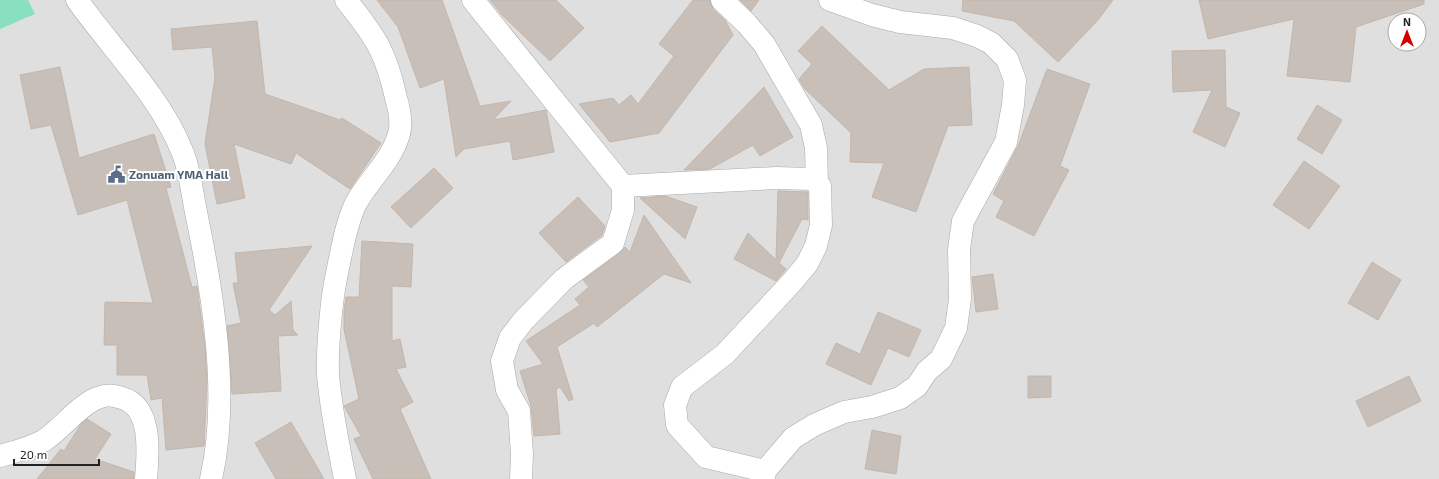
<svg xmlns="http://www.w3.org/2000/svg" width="1439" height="479" font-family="'Exo 2',sans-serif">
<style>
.residential{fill:#e0dfdf;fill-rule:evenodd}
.pitch{fill:#88e0be}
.building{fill:#c7bfb8;stroke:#c4b6ab}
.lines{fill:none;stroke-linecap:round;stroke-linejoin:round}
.minor-casing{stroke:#a9a9a9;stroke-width:23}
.tertiary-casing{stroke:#a9a9a9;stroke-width:23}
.minor{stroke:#fff;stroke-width:22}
.tertiary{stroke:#fff;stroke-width:22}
.labels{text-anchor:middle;stroke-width:4;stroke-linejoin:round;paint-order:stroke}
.service-label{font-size:12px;font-weight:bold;fill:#4e5e75;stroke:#fff;text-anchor:start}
</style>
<rect width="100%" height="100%" fill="#f2efe9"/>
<path class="residential" d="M 0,0 L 1439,0 L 1439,479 L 0,479 ZM 1395,20 L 1419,20 L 1419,44 L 1395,44 Z"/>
<path class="pitch" d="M 0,0 L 28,0 L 35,14 L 0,29 Z"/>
<path class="building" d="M 377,0 L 442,0 L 480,106 L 511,101 L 493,120 L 546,110 L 554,152 L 513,160 L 510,141 L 464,149 L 456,157 L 444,79 L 420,88 L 398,27 Z
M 490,0 L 556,0 L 584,28 L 550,61 L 502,15 Z
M 693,0 L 710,0 L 713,9 L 725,20 L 733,35 L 659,133 L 610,142 L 579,104 L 613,98 L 619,105 L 631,95 L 638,104 L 674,56 L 659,44 Z
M 740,0 L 759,0 L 751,11 Z
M 963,0 L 1113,0 L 1098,20 L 1058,62 L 1014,21 L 962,11 Z
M 1199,0 L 1424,0 L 1424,4 L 1356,27 L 1350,82 L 1287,76 L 1294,19 L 1208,39 Z
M 257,21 L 265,94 L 340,120 L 342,118 L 381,143 L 350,189 L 296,153 L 291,164 L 234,144 L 245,198 L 217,204 L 205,144 L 215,77 L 212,47 L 173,50 L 171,29 Z
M 822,26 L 889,90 L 924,69 L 969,67 L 972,125 L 948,126 L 916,212 L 872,197 L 884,163 L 850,162 L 851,133 L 805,89 L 799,79 L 812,64 L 798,51 Z
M 1225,50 L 1226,107 L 1240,113 L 1225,147 L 1193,132 L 1212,90 L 1173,92 L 1172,51 Z
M 60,67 L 79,158 L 154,134 L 171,187 L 166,188 L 192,287 L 197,286 L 205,347 L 207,380 L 204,446 L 166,450 L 162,398 L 151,400 L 147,375 L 117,375 L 117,345 L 104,345 L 105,302 L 153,303 L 127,200 L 78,215 L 51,125 L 31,129 L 20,75 Z
M 1047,69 L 1090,84 L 1060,166 L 1069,170 L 1034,236 L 996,217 L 1004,201 L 993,194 L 1018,146 Z
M 764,87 L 793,137 L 760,156 L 753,145 L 710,169 L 684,170 Z
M 1317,105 L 1342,120 L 1322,154 L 1297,139 Z
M 1304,161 L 1340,186 L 1309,229 L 1273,205 Z
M 434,168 L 453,188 L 411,228 L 391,207 Z
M 778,191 L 808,192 L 808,220 L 802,219 L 779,263 L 786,269 L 776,281 L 734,259 L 748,233 L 776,260 Z
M 665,196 L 697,207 L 685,239 L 640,198 Z
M 578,197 L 605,226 L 602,235 L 566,262 L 539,233 Z
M 644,215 L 691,283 L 664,274 L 597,327 L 594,323 L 557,347 L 573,399 L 569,401 L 560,387 L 556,389 L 560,434 L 534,436 L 531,406 L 520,371 L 543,364 L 526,341 L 580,305 L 575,299 L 589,287 L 583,280 L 620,253 L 625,247 L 630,252 Z
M 362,241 L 413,244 L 411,287 L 392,286 L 392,341 L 400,339 L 406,367 L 396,369 L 413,402 L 400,409 L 431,479 L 373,479 L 354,439 L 361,436 L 344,406 L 359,399 L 344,329 L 344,311 L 346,297 L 359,297 Z
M 312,246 L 269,310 L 275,315 L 291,301 L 293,330 L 298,335 L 278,336 L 281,391 L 232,394 L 227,326 L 241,323 L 233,283 L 238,283 L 235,253 Z
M 1372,262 L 1401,280 L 1378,320 L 1348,303 Z
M 993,274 L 998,309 L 976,312 L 972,277 Z
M 878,312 L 921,330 L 909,357 L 888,348 L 871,385 L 826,364 L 836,343 L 860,354 Z
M 1028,376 L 1051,376 L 1051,397 L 1028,398 Z
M 1409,376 L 1421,401 L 1368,427 L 1356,401 Z
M 87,419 L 111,434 L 95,459 L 134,472 L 134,479 L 37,479 L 61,449 L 64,451 L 81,424 Z
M 291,422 L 324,479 L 276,479 L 255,443 Z
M 872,430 L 901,436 L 896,474 L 865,469 Z"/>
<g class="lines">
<defs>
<path id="minor" d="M 77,0 C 111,48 160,96 182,151 C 190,169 192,193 196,212 C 213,294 230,397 211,479
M 473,0 L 623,186 L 623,210 L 613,243 L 564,279 L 523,321 L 510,338 L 502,361 L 507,390 L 519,411 L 522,454 L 521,479
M 722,0 L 747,24 L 764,44 L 811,125 L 816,148 L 817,182
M 623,186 L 776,178 L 812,179 L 820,186 L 821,225 L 816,246 L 807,264 L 792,282 L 725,354 L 682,387 L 675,405 L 677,425 L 706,457 L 765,471
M 764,479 L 765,471 L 793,438 L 814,425 L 844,412 L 872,407 L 900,398 L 917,386 L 927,371 L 941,359 L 956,328 L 960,299 L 959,249 L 963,221 L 1006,142 L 1013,105 L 1015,80 L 1007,59 L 991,43 L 977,36 L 953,28 L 900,22 L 872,15 L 830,0"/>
<path id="tertiary" d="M 0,456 C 15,452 29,448 43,441 C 61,430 74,410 93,400 C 104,395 110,394 122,398 C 153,407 148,454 146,479
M 345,479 C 338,444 331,410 328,375 C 327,350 331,303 336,278 C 341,255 345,227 355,205 C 368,180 391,162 399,134 C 402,123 399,108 396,98 C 386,52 375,36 346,0"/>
</defs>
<use href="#minor" class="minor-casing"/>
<use href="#tertiary" class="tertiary-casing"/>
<use href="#minor" class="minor"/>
<use href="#tertiary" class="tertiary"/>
</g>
<defs>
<symbol id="civic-bare" viewBox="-9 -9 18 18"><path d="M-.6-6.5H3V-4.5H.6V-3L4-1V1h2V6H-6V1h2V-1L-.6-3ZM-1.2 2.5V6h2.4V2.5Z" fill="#5c6f8a" stroke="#fff" stroke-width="2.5" paint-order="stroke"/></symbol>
</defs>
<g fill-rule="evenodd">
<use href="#civic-bare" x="104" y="162" width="25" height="25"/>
</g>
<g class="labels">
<g class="service-label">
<text x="129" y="179">Zonuam YMA Hall</text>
</g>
</g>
<g transform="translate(1407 32)"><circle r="19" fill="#ffffff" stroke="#a7a7a7"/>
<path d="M0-3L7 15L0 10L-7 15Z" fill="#d40000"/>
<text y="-6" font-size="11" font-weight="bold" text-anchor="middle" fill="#222222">N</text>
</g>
<path d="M14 459v6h85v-6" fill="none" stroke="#222222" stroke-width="2"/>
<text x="20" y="459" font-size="12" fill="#222222" stroke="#ffffff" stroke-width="3" paint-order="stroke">20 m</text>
</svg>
